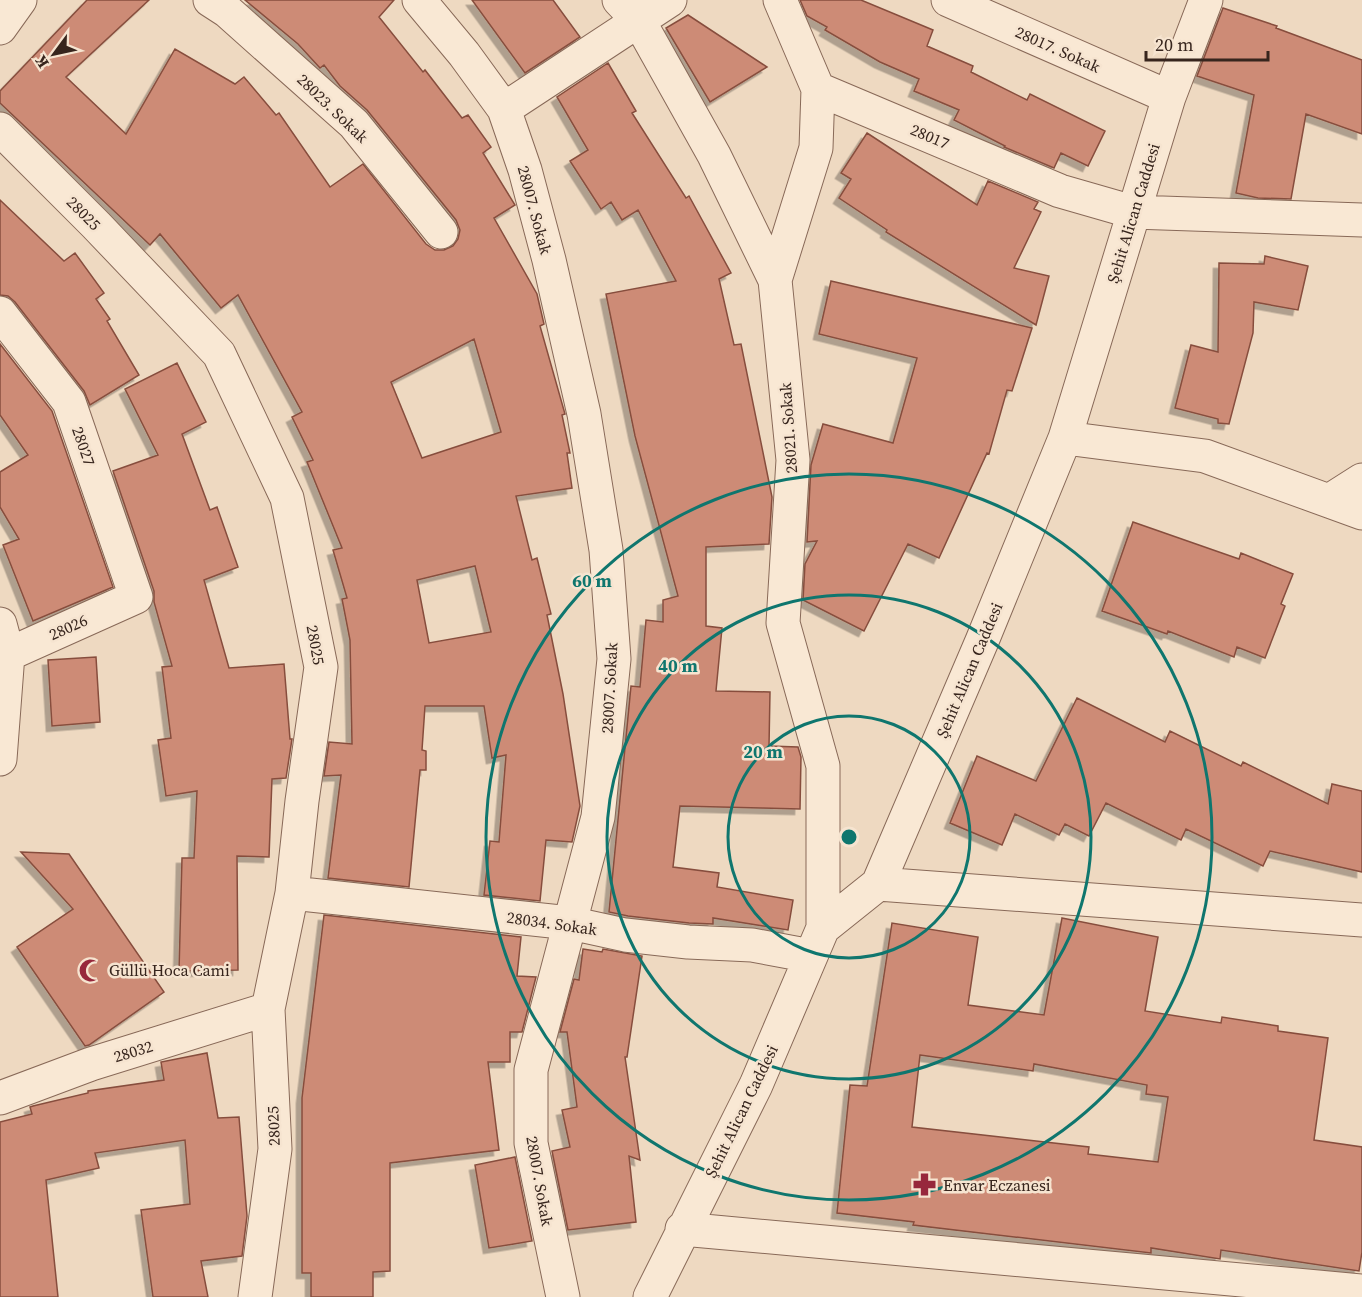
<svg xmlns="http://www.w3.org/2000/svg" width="1362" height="1297" font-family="'Source Serif 4',serif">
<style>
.building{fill:#cd8b76;stroke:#874e3e;stroke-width:1.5;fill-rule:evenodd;filter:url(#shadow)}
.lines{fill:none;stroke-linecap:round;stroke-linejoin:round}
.minor-casing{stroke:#886958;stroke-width:35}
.minor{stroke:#f9e8d4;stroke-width:33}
.ring{fill:none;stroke:#0f766e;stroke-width:3}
.labels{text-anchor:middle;stroke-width:5;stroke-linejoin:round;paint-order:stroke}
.street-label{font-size:16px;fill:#37251d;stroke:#f6e4d0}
.poi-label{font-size:16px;fill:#37251d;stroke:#f6e4d0;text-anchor:start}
.centre{fill:#0f766e;stroke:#f6e4d0;stroke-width:3}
.ring-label{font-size:18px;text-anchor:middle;font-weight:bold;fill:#0f766e;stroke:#f6e4d0;stroke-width:5;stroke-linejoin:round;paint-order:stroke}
</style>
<defs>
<filter id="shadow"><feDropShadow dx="-5.5" dy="5.5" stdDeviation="0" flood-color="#0004"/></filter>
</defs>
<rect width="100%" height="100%" fill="#eed9c1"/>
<path class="building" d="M 87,0 L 149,0 L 66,77 L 126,134 L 175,49 L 235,84 L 244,77 L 276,115 L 279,113 L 330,187 L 363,164 L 426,244 L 435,250 L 444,250 L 453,246 L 458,239 L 460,230 L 456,220 L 367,110 L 340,86 L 324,65 L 320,68 L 298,44 L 245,0 L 394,0 L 379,17 L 423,72 L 425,70 L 462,118 L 468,115 L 491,147 L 483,153 L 515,205 L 494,218 L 537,294 L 544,324 L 540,326 L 565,414 L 562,415 L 570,453 L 567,453 L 572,488 L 516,496 L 532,560 L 537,558 L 551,614 L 547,615 L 563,694 L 580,806 L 572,842 L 546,840 L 540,901 L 484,895 L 490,841 L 499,842 L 506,755 L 492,758 L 484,706 L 425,706 L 422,750 L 426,751 L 426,770 L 420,770 L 409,887 L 328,878 L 341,775 L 324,776 L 329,742 L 352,744 L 350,640 L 342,599 L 347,598 L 333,550 L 342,548 L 307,462 L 313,460 L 292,417 L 302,412 L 238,295 L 221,308 L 160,234 L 150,245 L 0,103 L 0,91 ZM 474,339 L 501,432 L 422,458 L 391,382 ZM 475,566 L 491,632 L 429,643 L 417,580 Z
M 472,0 L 553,0 L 580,37 L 525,73 Z
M 800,0 L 861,0 L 933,30 L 927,46 L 973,66 L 971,72 L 1027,100 L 1030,94 L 1105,131 L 1088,166 L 1061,153 L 1054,168 L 1004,147 L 1005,146 L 954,120 L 959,110 L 914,91 L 919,79 L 880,62 L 825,30 L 827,27 L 807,16 Z
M 1223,8 L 1277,26 L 1276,28 L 1362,60 L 1362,134 L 1306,114 L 1291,199 L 1258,198 L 1236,193 L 1254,95 L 1197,76 Z
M 688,15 L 767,67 L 710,102 L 666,28 Z
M 608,63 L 636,111 L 632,113 L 686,198 L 689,196 L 731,273 L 719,279 L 734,345 L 741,344 L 772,497 L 769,544 L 706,547 L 706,626 L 722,628 L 716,691 L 770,692 L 769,746 L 798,747 L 801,757 L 800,809 L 680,806 L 673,867 L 719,873 L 717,887 L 793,900 L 788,930 L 713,918 L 713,924 L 689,923 L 628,916 L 609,912 L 631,686 L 640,687 L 646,620 L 663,622 L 663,600 L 678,596 L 635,436 L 606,294 L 676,281 L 638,210 L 622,220 L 611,202 L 601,209 L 570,161 L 588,150 L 557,97 Z
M 867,133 L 977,205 L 988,181 L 1038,202 L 1034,209 L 1041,212 L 1014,268 L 1049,276 L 1036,325 L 886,232 L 887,230 L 839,198 L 851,179 L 841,173 Z
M 0,200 L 64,261 L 75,253 L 104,293 L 96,299 L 110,319 L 107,321 L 139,375 L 90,405 L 84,391 L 15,302 L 8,296 L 0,295 Z
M 1265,256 L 1308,266 L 1298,310 L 1254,302 L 1253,333 L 1229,424 L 1218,423 L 1218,419 L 1175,408 L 1191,345 L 1218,352 L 1219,263 L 1264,264 Z
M 831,281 L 1032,328 L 1012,391 L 1007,390 L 989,454 L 987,453 L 939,558 L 908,544 L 864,631 L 803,600 L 805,564 L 817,541 L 807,542 L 811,465 L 823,424 L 893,443 L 917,358 L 819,334 Z
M 0,344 L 52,411 L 113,587 L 33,621 L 3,545 L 19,539 L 0,507 L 0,472 L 28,455 L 0,415 Z
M 177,363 L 206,422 L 182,434 L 210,510 L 217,507 L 238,567 L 204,580 L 229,668 L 284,664 L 290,739 L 292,739 L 286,778 L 272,779 L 269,857 L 237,856 L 238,970 L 179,971 L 182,858 L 194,858 L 197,791 L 166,796 L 158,740 L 171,738 L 162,667 L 172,666 L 154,602 L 154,591 L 113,471 L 158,455 L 125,389 Z
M 1133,522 L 1239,559 L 1241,553 L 1293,574 L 1281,604 L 1285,606 L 1265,658 L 1237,647 L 1234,657 L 1168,631 L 1167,634 L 1102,611 Z
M 96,657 L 100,722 L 52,726 L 48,660 Z
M 1077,698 L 1165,742 L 1170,731 L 1241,766 L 1243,762 L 1328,804 L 1332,784 L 1362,791 L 1362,872 L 1270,851 L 1263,866 L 1186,829 L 1181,840 L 1106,803 L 1089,836 L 1065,824 L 1059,835 L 1015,814 L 1002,845 L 950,823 L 977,756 L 1036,781 Z
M 21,852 L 69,854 L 164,992 L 89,1045 L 85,1046 L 17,947 L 73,909 Z
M 324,915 L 521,937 L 517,976 L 536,977 L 522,1032 L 510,1032 L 510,1062 L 488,1062 L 499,1150 L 390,1163 L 390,1271 L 373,1272 L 373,1297 L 311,1297 L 311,1273 L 302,1273 L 302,1098 Z
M 1062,918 L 1158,937 L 1145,1011 L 1221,1023 L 1222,1017 L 1278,1026 L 1278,1031 L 1328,1038 L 1314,1140 L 1362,1147 L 1362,1252 L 1359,1271 L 1221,1250 L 1220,1259 L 1151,1248 L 1151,1253 L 913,1225 L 914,1222 L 837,1213 L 850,1085 L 867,1086 L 892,923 L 978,937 L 968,1005 L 1044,1015 ZM 920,1055 L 1033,1071 L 1034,1064 L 1147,1085 L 1146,1094 L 1168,1097 L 1158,1162 L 1088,1154 L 1089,1147 L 912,1127 Z
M 583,949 L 602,952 L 603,949 L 642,956 L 627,1057 L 625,1057 L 640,1160 L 629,1156 L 636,1222 L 568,1230 L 552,1151 L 570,1147 L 562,1110 L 577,1107 L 567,1032 L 560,1032 L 574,979 L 579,980 Z
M 207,1053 L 218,1118 L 239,1117 L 247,1216 L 242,1256 L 201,1261 L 208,1297 L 153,1297 L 141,1210 L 190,1204 L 185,1140 L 95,1153 L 99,1168 L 46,1180 L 58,1297 L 0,1297 L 0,1122 L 32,1114 L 30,1107 L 33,1106 L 88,1093 L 88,1091 L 164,1080 L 161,1062 Z
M 515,1157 L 532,1241 L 489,1248 L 475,1165 Z"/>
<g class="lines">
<defs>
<path id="minor" d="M 210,0 L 227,11 L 354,124 L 441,232
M 419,0 L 464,54 L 504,109 L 525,170 L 549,260 L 584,414 L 606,550 L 614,659 L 598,817 L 531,1070 L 531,1143 L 563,1297
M 619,0 L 639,21 L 714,155 L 775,280 L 793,460 L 783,623 L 823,766 L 823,928
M 780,0 L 818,89 L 1060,191 L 1133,212 L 1362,220
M 948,0 L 1169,97
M 0,28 L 20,0
M 504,109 L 670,0
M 0,129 L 96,225 L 219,354 L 287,498 L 321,667 L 302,801 L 292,893 L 268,1009 L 275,1149 L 255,1297
M 775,280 L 816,148 L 818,89
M 0,313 L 69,402 L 136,597 L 0,658
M 1065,438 L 1205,456 L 1362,513
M 1329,501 L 1362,480
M 0,624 L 8,654 L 0,759
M 878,884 L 1362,920
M 292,893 L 570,923 L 625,935 L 688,942 L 752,945 L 811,956
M 0,1098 L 91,1064 L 268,1009
M 682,1229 L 1362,1291
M 650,1297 L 756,1085 L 823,928 L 878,884 L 982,641 L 1065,438 L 1169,97 L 1206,0"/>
</defs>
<use href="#minor" class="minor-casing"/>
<use href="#minor" class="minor"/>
</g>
<g class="ring">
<circle cx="849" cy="837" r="121"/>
<circle cx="849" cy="837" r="242"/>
<circle cx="849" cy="837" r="363"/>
</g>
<defs>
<symbol id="mosque-bare" viewBox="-9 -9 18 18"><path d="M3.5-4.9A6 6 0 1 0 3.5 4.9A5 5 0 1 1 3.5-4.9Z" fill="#97283c" stroke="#f6e4d0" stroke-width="2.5" paint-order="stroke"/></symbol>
<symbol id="pharmacy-bare" viewBox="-9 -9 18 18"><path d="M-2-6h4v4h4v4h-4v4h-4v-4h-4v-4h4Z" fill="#97283c" stroke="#f6e4d0" stroke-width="2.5" paint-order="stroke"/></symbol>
</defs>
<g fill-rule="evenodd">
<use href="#mosque-bare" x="74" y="954" width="33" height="33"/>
<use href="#pharmacy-bare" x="908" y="1168" width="33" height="33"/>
</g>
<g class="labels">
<g class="street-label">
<text transform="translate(1058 49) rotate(24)" y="6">28017. Sokak</text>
<text transform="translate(333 108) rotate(44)" y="6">28023. Sokak</text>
<text transform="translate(930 136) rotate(23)" y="6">28017</text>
<text transform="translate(535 210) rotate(75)" y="6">28007. Sokak</text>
<text transform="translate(84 213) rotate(45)" y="6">28025</text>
<text transform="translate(1133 213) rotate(-73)" y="6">Şehit Alican Caddesi</text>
<text transform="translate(788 428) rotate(-94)" y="6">28021. Sokak</text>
<text transform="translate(84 446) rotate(71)" y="6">28027</text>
<text transform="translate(68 627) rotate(-24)" y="6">28026</text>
<text transform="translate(316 645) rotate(80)" y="6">28025</text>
<text transform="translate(969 670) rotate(-67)" y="6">Şehit Alican Caddesi</text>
<text transform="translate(609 688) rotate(-87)" y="6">28007. Sokak</text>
<text transform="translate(552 923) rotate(8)" y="6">28034. Sokak</text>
<text transform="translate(133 1051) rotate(-17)" y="6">28032</text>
<text transform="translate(741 1111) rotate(-64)" y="6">Şehit Alican Caddesi</text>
<text transform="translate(273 1126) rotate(-92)" y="6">28025</text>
<text transform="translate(540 1181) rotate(80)" y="6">28007. Sokak</text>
</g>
<g class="poi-label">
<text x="109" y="976">Güllü Hoca Cami</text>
<text x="943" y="1191">Envar Eczanesi</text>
</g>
</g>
<circle cx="849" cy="837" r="9" class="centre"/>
<g class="ring-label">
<text x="592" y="587">60 m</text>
<text x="678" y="672">40 m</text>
<text x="763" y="758">20 m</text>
</g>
<g transform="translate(54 54) rotate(237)" stroke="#f6e4d0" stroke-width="4.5" paint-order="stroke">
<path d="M0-4.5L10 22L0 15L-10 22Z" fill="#37251d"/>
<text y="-9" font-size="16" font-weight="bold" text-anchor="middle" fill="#37251d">K</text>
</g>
<path d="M1146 51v9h122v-9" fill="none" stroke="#37251d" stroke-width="3"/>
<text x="1155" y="51" font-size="18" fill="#37251d" stroke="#f6e4d0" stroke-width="4.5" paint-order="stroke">20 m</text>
</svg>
